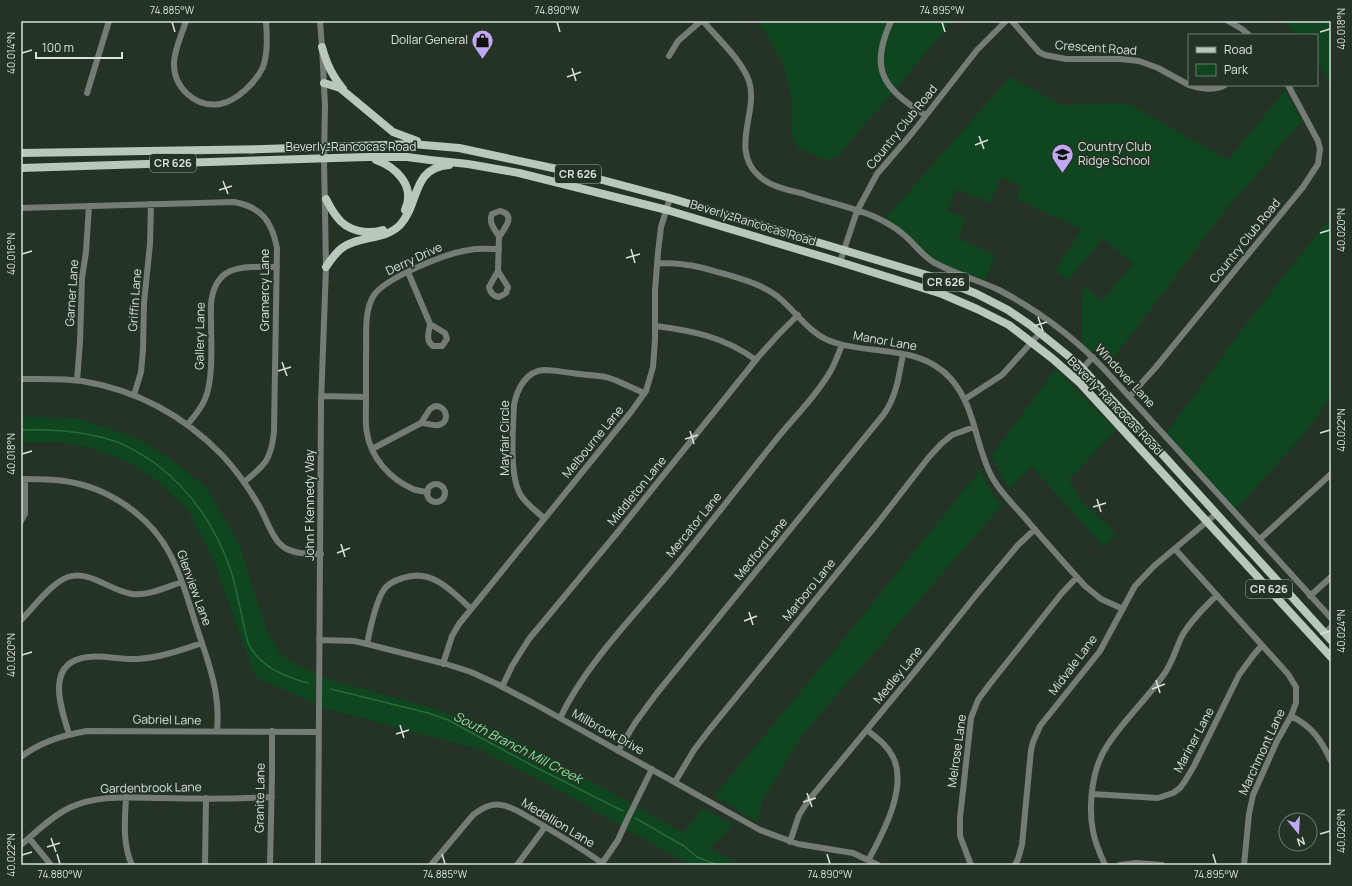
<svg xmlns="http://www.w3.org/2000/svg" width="1352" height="886" font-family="Manrope,sans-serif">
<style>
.green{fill:#0f451f}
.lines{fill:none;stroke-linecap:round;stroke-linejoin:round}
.stream{stroke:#246d38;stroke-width:1.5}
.minor{stroke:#747c75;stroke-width:6}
.major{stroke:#bac8bb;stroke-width:8}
.ticks{fill:none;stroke:#d9e1da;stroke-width:1.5}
.labels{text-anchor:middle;stroke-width:3.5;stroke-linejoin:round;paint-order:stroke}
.shield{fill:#253327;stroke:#a3ada4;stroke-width:1}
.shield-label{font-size:11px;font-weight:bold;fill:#d9e1da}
.poi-label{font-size:12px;fill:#d9e1da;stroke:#253327;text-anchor:end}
.street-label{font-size:12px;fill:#d9e1da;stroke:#253327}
.water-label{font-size:13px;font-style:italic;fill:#87e79a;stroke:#253327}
.neatline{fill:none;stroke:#d9e1da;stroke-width:1.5}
.ticks-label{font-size:10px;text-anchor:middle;fill:#d9e1da}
</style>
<rect width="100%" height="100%" fill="#253327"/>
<path class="green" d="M 757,21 L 952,21 L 875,114 L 874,113 L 837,157 L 826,160 L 798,148 L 791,135 L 792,100 L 784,66 L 768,36 Z
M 1283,21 L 1331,21 L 1331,83 L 1317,62 L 1317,35 L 1297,35 Z
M 1010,77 L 1061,105 L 1127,103 L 1228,160 L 1285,90 L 1302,121 L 1225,211 L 1109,364 L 1082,343 L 1081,316 L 1084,286 L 1102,301 L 1133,264 L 1103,238 L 1068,280 L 1055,271 L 1082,229 L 1017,199 L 1022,186 L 1001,177 L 990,203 L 956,189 L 947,210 L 965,219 L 958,238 L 995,256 L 985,280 L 932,261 L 883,221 Z
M 1331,216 L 1331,396 L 1299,440 L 1234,511 L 1165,435 L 1241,331 Z
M 1056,369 L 1116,430 L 1069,480 L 1080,500 L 1116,534 L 1104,547 L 1032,467 L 1009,489 L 991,456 Z
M 21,417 L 76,418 L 134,437 L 171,459 L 207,488 L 240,546 L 266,629 L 280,654 L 300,667 L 331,680 L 439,710 L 510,736 L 685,834 L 683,832 L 703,809 L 733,824 L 710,848 L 738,865 L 689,865 L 571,797 L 482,750 L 328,709 L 255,677 L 214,562 L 187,509 L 156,480 L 126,461 L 85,446 L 53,442 L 21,443 Z
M 980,470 L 994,497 L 1002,505 L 803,734 L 762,801 L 758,822 L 714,796 L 808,683 Z"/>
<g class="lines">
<path class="stream" d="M 21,430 C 53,429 83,431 114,441 C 129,446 143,455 156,464 C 193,492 216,527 231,571 C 236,587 239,604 243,621 C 245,629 246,640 250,647 C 263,668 286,677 308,683
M 331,689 L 428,713 L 448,720 L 533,766 L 623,811
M 635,818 L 684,846 L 697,857 L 717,865"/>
<path class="minor" d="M 186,21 C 182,34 175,48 174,62 C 173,87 195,108 220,104 C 237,101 256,82 263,67 C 268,53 267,36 266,21
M 703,21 C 718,39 741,59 749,81 C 759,112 729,149 759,176 C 771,187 789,190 804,194 C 826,202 851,207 873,216 C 884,221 895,227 904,235 C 915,244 922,256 935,263 C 955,274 978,280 999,290 C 1039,311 1074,337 1105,370 L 1331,618
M 891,21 C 869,70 883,88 925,115
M 1012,21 L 1039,52 L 1045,55 L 1066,59 L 1120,59 L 1139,61 L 1158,68 L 1189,85
M 1228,21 L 1242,29 L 1249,35
M 669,56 L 678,41 L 701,21
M 1189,85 C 1201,89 1214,91 1225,85
M 87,93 L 109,21
M 21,208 L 234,202 C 262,207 272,222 277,248 L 274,432 C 271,460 265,465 244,482
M 500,211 C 517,215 504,229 499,237 C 495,229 488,223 492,214 Z
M 840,262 L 857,211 L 877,174 L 913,132 L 977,50 L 1006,21
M 657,263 C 667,263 677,263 687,265 C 700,266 712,271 725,274 C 744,280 761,284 777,296 C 796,311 811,337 836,343 C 875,355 921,345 951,379 C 976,407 975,447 993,479 C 1003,496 1019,510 1031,525 C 1049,546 1067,566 1085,586 L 1101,599 L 1123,609
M 498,271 L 508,287 L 506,293 L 499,297 C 493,296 490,293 489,287 Z
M 498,271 L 499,237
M 408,272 L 430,324
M 430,324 L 445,333 L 447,339 L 442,346 L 433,346 C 425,340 429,333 430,324 Z
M 656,326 C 694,331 724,337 756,360
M 1083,368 L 1093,357
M 21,379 C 41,379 62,378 82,381 C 136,390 184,416 222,455 C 236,470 248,487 258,504 C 266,517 272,540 285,548 C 296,554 308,554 321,554
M 77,381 L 80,342 L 82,278 L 86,252 L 89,206
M 134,395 L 141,372 L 143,350 L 144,303 L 150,244 L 151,204
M 322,396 L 366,397
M 1130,396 L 1156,367 L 1303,187 L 1318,164 L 1320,149 L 1318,141 L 1288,85
M 965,399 L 1002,375 L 1040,333
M 435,406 C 448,406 450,423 438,425 C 433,426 427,423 421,423 L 430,409 Z
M 187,425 C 194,417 201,409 205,399 C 215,376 210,330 211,304 C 215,262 246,267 277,267
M 372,449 L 421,423
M 21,479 C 35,479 50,479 64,481 C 108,487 151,516 171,556 C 183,579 189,604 197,628 C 204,650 213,672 216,695 C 218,707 218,719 217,731
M427 493a9 9 0 1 1 18 0a9 9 0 1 1-18 0Z
M 428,492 C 423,491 417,491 413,489 C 390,479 371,458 367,433 C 365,423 366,413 366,402 C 366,387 366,372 366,357 C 367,338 363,312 374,295 C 387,277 447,253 469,250 C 478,248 489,249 499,249
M 544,518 C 536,511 526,504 520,494 C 509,474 513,428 514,405 C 517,389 526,371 544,370 C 553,370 563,372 572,373 C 584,375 595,375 606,377 L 615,380 L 644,393
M 21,521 L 25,514 L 25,479
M 1260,539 L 1331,474
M 1175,549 L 1288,674 L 1296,687 L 1296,703 L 1291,716 L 1277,741 L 1253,795 L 1249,814 L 1244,865
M 1310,596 L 1331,577
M 21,620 C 34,607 51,583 68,577 C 91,570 110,591 132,594 C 148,596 167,587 182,582
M 1325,633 L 1331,627
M 319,640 L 354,641 L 367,644 L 446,664 L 471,672 L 497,684 L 533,703 L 760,830 L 798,844 L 853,853 L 878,865
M 367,644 C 370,629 375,604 383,591 C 387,584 396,580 403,578 C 432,568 452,591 471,609
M 443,664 L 452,636 L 459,624 L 631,412 L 646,391 L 653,367 L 655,340 L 655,291 L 658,252 L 661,227 L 670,198
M 502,687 L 512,666 L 529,639 L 617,533 L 759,356 L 778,335 L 798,315
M 1291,716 C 1313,727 1321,740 1331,761
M 560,718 C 585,666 630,620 667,576 C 704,532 739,486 775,441 C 793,418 815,398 830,372 C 835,364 838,354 842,345
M 867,730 C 877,738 887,745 893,757 C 908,787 883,833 869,859
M 69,734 C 61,708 44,662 88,657 C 104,655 120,660 137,659 C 159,658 181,650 202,643
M 618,751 L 635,723 L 657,693 L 884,414 C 897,395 899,375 903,354
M 21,757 C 40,742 63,735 87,731 L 318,732
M 675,782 L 694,750 L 710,729 L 877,524 L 929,457 L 941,444 L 952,435 L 974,427
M 1092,794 L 1158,798 L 1173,793 L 1180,788 L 1185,781 L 1194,766 L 1239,675 L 1252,657 L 1262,645
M 126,797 C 125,820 122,843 132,865
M 29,838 L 51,865
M 790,842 L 799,815 L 808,801 L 917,669 L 977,594 L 1018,545 L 1035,529
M 21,845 C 36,832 51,817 69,808 C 99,794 131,798 162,798 C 199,799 236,799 272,797
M 205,865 L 206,798
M 270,865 L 272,775 L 272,731
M 318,865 L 321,403 L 326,267 L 324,159 L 325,105 L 322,47 L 320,21
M 431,865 L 473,815 C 481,809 490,803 501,805 C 512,806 522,814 532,819 C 556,833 580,847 602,863
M 517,865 L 545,827
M 601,865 L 618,840 L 626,822 L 652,769
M 971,865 L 960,836 L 960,818 L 971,718 L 978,700 L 989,685 L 1062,593 L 1077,577
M 1015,865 L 1018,859 L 1022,845 L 1031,750 L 1033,742 L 1040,726 L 1100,651 L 1135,586 L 1154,566 L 1216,514
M 1105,865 C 1100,854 1095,843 1093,831 C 1088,805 1092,768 1107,746 C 1123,721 1145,701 1162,677 C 1172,665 1175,650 1182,636 C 1190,621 1205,607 1217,595
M 1120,865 L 1136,863 L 1162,865"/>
<path class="major" d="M 322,47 C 327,65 332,75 343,89
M 324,83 L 340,88 L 393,132 L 417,141
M 21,153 L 264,149 L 412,144 L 459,148 L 576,173 L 670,198 L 940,279 L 977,294 L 1008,310 L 1030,325 L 1077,363 L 1134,423 L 1331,640
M 376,160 C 396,167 416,186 405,210
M 21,168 L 367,157 L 407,157 L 430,160 L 468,164 L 519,173 L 667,210 L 840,262 L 942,294 L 977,309 L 1009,325 L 1053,359 L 1080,383 L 1331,657
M 326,199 C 329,205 333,212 337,217 C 347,231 367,235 383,230
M 326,267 C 331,260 335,253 342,248 C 359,235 384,241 400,225 C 420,204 411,168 449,165"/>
</g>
<path class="ticks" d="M 172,22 L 175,32M 557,22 L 560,32M 942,22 L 945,32M 1320,32 L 1330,29M 22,53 L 32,50M 572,68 L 576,81M 567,77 L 581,72M 979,136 L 984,149M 975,145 L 988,140M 223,181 L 228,194M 219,190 L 232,186M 1320,233 L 1330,230M 631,249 L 635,263M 22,254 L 32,251M 626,258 L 640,254M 1038,317 L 1043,331M 1034,326 L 1047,322M 282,362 L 287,376M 278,371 L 291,367M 690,431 L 694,444M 1320,433 L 1330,430M 685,439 L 698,435M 22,454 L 32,451M 1097,499 L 1101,512M 1093,507 L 1106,503M 341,544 L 345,557M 337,553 L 350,548M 749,612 L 753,625M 744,621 L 757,616M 1320,634 L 1330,631M 22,655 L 32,652M 1156,680 L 1160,693M 1152,689 L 1165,684M 400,725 L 404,738M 396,734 L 409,730M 807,793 L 812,807M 803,802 L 816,798M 1320,834 L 1330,831M 51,838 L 56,852M 47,847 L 60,843M 57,854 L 60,864M 442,854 L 445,864M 827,854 L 830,864M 1213,854 L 1216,864M 22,855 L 32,852"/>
<defs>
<symbol id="shop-pin" viewBox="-11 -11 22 30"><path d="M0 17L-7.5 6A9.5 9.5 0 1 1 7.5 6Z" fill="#c1a8f3" stroke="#253327"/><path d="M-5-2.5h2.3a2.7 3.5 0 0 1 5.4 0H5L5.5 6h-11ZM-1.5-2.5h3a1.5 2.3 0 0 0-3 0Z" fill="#111"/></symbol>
<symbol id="school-pin" viewBox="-11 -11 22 30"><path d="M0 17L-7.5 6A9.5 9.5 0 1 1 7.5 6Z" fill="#c1a8f3" stroke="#253327"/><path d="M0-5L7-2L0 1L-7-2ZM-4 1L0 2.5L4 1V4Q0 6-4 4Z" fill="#111"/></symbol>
</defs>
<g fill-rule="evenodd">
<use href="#shop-pin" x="470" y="28" width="25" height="34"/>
<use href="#school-pin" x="1050" y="142" width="25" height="34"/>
</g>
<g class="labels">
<g class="shield">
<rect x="150" y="154" width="46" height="18" rx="3"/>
<rect x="555" y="165" width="46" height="18" rx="3"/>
<rect x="923" y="273" width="46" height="18" rx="3"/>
<rect x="1246" y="580" width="46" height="18" rx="3"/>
</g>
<g class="shield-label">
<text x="173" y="167">CR 626</text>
<text x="578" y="178">CR 626</text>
<text x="946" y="286">CR 626</text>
<text x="1269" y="593">CR 626</text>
</g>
<g class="poi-label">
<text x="468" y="44">Dollar General</text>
<text x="1078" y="151" text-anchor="start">Country Club<tspan x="1078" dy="14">Ridge School</tspan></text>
</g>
<g class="street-label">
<text transform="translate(1096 48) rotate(4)" y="4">Crescent Road</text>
<text transform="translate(902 127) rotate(-51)" y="4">Country Club Road</text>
<text x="351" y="151">Beverly-Rancocas Road</text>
<text transform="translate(753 223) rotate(17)" y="4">Beverly-Rancocas Road</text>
<text transform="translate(1245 241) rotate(-51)" y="4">Country Club Road</text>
<text transform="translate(414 259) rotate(-25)" y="4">Derry Drive</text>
<text transform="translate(265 290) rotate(-90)" y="4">Gramercy Lane</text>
<text transform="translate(72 293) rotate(-86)" y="4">Garner Lane</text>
<text transform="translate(135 300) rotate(-86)" y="4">Griffin Lane</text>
<text transform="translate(200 336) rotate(-89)" y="4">Gallery Lane</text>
<text transform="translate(885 341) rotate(10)" y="4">Manor Lane</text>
<text transform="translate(1125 376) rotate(47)" y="4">Windover Lane</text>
<text transform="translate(1115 406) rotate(46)" y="4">Beverly-Rancocas Road</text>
<text transform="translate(505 438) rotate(-90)" y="4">Mayfair Circle</text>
<text transform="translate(593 442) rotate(-51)" y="4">Melbourne Lane</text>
<text transform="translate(637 491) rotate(-51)" y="4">Middleton Lane</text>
<text transform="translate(310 505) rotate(-90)" y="4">John F Kennedy Way</text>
<text transform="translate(694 525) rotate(-51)" y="4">Mercator Lane</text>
<text transform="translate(761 549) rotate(-51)" y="4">Medford Lane</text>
<text transform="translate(194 588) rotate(70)" y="4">Glenview Lane</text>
<text transform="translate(809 590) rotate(-51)" y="4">Marboro Lane</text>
<text transform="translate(1073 665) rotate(-53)" y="4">Midvale Lane</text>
<text transform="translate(898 675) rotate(-51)" y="4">Medley Lane</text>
<text transform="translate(167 720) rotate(1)" y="4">Gabriel Lane</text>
<text transform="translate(608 732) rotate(29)" y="4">Millbrook Drive</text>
<text transform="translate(1194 740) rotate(-62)" y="4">Mariner Lane</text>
<text transform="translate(957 751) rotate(-82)" y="4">Melrose Lane</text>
<text transform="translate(1262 752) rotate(-65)" y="4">Marchmont Lane</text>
<text transform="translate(151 788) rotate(-1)" y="4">Gardenbrook Lane</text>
<text transform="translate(260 798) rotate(-89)" y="4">Granite Lane</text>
<text transform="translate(558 823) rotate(31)" y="4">Medallion Lane</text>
</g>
<g class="water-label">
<text transform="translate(518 747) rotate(27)" y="5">South Branch Mill Creek</text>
</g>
</g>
<rect width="1352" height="886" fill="none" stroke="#253327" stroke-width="44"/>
<rect x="1188" y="34" width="130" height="52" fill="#253327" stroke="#6d796f"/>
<rect x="1196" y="47" width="20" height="6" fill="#bac8bb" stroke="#6d796f"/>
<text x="1224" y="54" font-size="12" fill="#d9e1da">Road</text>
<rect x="1196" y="64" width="20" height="12" fill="#0f451f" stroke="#6d796f"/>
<text x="1224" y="74" font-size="12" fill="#d9e1da">Park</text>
<g transform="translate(1298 832) rotate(162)"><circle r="19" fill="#253327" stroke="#6d796f"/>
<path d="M0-3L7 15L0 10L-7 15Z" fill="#c1a8f3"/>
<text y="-6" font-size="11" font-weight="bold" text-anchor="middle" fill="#d9e1da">N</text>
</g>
<path d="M36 52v6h86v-6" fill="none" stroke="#d9e1da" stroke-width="2"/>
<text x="42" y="52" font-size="12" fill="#d9e1da" stroke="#253327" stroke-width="3" paint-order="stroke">100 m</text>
<rect x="22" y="22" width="1308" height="842" class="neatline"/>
<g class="ticks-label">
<text x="172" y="14">74.885°W</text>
<text x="557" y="14">74.890°W</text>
<text x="942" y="14">74.895°W</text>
<text transform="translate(1341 29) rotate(-90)" y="4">40.018°N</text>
<text transform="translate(11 53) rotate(-90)" y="4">40.014°N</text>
<text transform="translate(1341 230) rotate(-90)" y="4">40.020°N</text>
<text transform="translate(11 254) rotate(-90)" y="4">40.016°N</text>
<text transform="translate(1341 430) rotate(-90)" y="4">40.022°N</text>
<text transform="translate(11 454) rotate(-90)" y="4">40.018°N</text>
<text transform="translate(1341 631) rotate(-90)" y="4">40.024°N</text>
<text transform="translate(11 655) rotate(-90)" y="4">40.020°N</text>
<text transform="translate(1341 831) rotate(-90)" y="4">40.026°N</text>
<text transform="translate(11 855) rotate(-90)" y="4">40.022°N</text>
<text x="60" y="878">74.880°W</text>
<text x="445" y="878">74.885°W</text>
<text x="830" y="878">74.890°W</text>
<text x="1216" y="878">74.895°W</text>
</g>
</svg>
